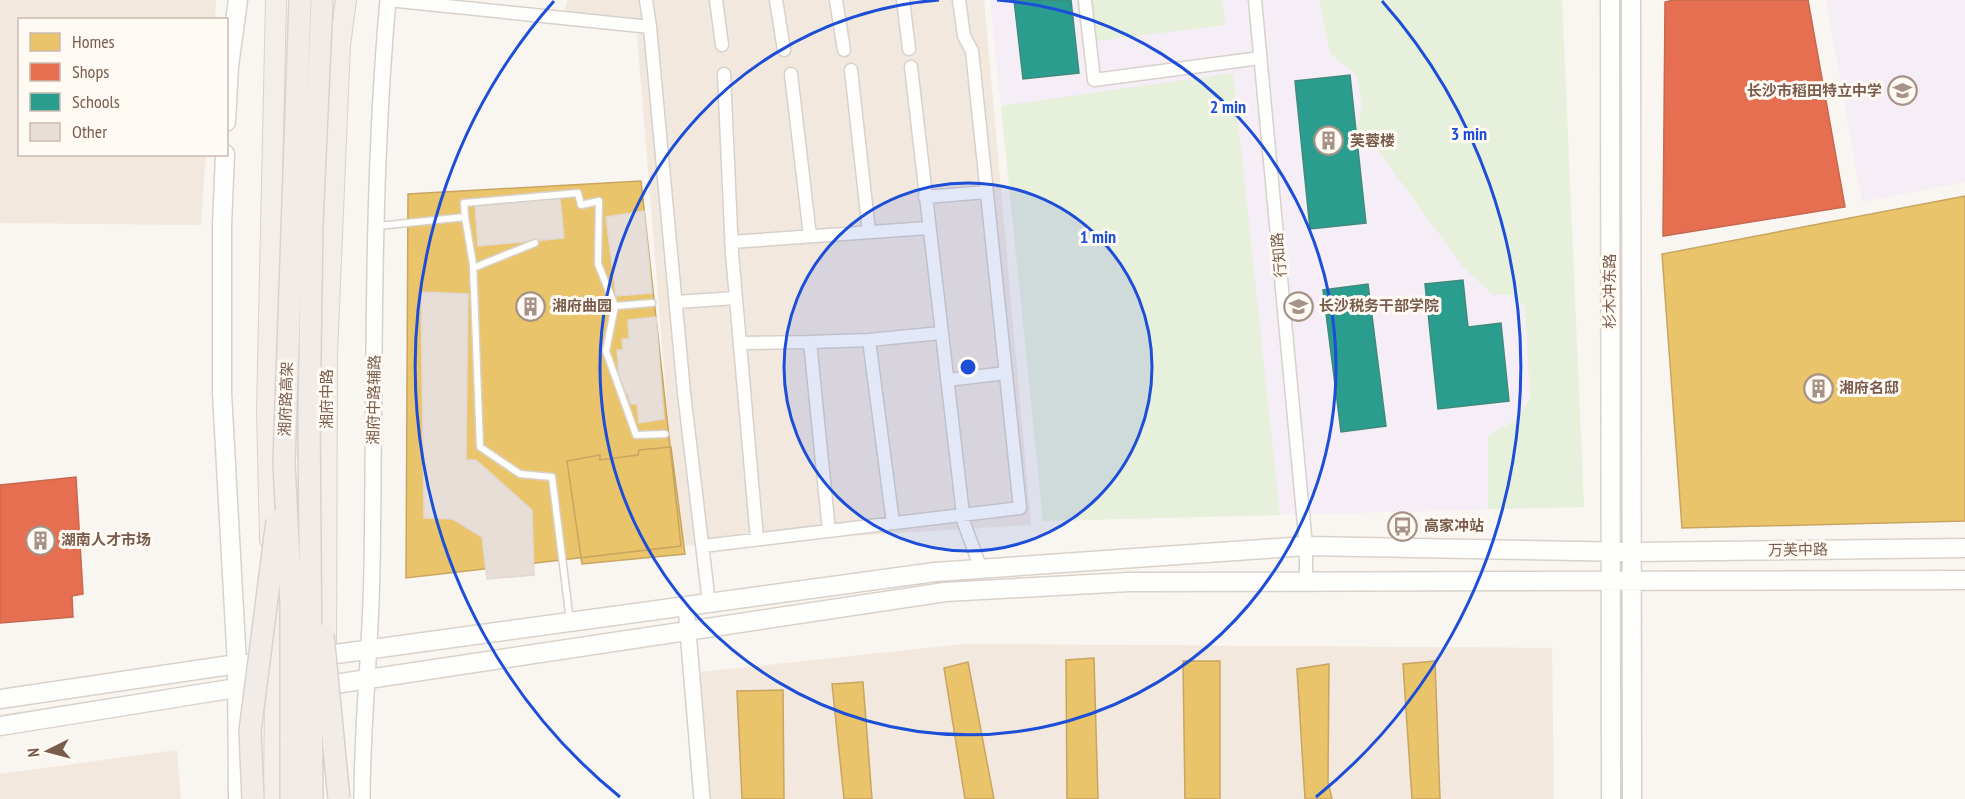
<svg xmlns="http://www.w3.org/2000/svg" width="1965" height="799" font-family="'PT Sans Narrow','Noto Sans SC',sans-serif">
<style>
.residential{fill:#f2e8de}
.education{fill:#f6eef6}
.green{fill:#e7f0db}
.homes{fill:#e9c46a;stroke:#c8a561;stroke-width:1.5}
.shops{fill:#e76f51;stroke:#c66950;stroke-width:1.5}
.schools{fill:#2a9d8f;stroke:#428a7b;stroke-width:1.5}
.building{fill:#e6ded7;stroke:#e2d8d2;stroke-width:1.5}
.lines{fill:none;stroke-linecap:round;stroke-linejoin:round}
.service-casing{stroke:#d7d1cb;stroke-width:9}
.minor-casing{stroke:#d7d1cb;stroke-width:15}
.tertiary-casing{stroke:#d7d1cb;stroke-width:18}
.secondary-casing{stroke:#d9d2cb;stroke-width:21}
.primary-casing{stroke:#dad1cc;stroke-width:22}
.service{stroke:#fefefd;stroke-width:6}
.minor{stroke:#fefefd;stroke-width:12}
.tertiary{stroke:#fefefd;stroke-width:15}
.secondary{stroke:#fefefd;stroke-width:18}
.primary{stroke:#f3eee8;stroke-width:20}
.trunk-bridge-casing{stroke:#dad1cc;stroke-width:24;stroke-linecap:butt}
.trunk-bridge{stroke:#f2ece8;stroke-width:21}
.ring{fill:none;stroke:#1d4ed8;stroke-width:3}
.labels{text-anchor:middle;stroke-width:6;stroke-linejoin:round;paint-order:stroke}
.poi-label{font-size:15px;font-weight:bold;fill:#7a5c4d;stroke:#fffaf3;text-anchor:start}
.street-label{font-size:15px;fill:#7a5c4d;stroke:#fffaf3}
.centre{fill:#1d4ed8;stroke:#fffaf3;stroke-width:3}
.ring-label{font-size:18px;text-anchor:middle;font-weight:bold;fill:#1d4ed8;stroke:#fffaf3;stroke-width:6;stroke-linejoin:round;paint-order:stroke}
</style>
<rect width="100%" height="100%" fill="#f9f5f0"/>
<path class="residential" d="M 0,0 L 216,0 L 215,19 L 20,20 L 20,154 L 206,155 L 201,225 L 0,223 Z
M 567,0 L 984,0 L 1031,525 L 681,546 L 668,417 L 636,22 L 563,18 Z
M 964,644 L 1552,648 L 1554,799 L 694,799 L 690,673 Z
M 177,750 L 181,799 L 0,799 L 0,774 Z"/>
<path class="education" d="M 990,0 L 1562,0 L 1584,507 L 1043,521 Z
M 1826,0 L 1965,0 L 1965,182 L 1862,202 Z"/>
<path class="green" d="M 1076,0 L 1223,0 L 1225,25 L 1082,43 Z
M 1319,0 L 1562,0 L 1584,507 L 1488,509 L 1488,435 L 1514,421 L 1530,399 L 1525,306 L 1513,295 L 1493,295 L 1464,268 L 1376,148 L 1356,131 L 1362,106 L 1357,76 L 1330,53 Z
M 1233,73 L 1280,515 L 1043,521 L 1001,106 Z"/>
<path class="homes" d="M 641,181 L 681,546 L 406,578 L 408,194 Z
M 1965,196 L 1965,521 L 1682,528 L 1662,254 Z
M 671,447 L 685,554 L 582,564 L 567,461 L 600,455 L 600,460 L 638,455 L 639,450 Z
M 1094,658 L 1098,799 L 1067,799 L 1066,660 Z
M 1183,661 L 1220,661 L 1220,799 L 1185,799 Z
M 1435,661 L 1440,799 L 1412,799 L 1403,664 Z
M 968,662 L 994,799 L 965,799 L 944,668 Z
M 1329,664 L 1328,782 L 1332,799 L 1305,799 L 1297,669 Z
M 863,682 L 872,799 L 844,799 L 832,684 Z
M 783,690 L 784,799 L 742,799 L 737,691 Z"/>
<path class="shops" d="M 1674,0 L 1808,0 L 1845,207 L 1663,236 L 1665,2 Z
M 76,477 L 83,594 L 72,596 L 73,617 L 0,623 L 0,485 Z"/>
<path class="schools" d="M 1014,0 L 1071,0 L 1079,73 L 1023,79 Z
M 1350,75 L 1366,223 L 1310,229 L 1295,81 Z
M 1463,280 L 1468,327 L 1501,323 L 1509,401 L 1438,409 L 1425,284 Z
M 1368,284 L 1386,426 L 1341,432 L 1323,290 Z"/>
<path class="building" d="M 560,198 L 564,238 L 478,246 L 475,206 Z
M 644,211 L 652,293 L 616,296 L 606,217 Z
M 421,292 L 468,294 L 466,460 L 476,460 L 532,510 L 534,575 L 487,579 L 482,537 L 453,519 L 424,518 Z
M 656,317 L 664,419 L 639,423 L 637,404 L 630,404 L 628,393 L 621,395 L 617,350 L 623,350 L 622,339 L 629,339 L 628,320 Z"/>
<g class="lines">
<defs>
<path id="service" d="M 465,217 L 464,203 L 578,193 L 581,205 L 599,201 L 598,264 L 615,306 L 606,351 L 636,435 L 665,434
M 378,226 L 465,217 L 473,264 L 480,447 L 520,474 L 552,477 L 570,621
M 473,268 L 535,243
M 615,306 L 652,303"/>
<path id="minor" d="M 388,0 L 650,27 L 646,0
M 716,0 L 722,45
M 776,0 L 784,50
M 836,0 L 844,50
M 903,0 L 909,49
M 1085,0 L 1094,80 L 1260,58
M 1255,0 L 1306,546 L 1306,581
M 650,27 L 684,393 L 709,603
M 911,67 L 964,523 L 981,569
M 851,70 L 869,232
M 724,74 L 732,253 L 757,539
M 791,74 L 810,236
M 925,197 L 987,192
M 731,242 L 928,228
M 676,302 L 736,298
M 869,340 L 893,523
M 810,342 L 869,340 L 941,333
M 740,343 L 810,342 L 829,531
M 947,380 L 1006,373
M 703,546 L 1020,508 L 972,51 L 964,36 L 959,0"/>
<path id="tertiary" d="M 686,607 L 702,799
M 362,799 C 362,722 371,645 372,568 C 375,379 371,188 388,0"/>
<path id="secondary" d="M 1610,0 L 1611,799
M 1631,0 L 1632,799
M 226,122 L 229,66 L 238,0
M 225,154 L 222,225 L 222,393 L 237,664 L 238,799
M 314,657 L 935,572 L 1306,546 L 1632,552 L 1965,548
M 315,687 L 945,592 L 1128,582 L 1965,580
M 0,699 L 237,664 L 272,664
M 0,726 L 236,688 L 268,693"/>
<path id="primary" d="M 270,540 L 267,410 L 276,0
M 272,612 L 275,695 L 274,799
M 326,653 L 327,355 L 340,45 L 346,0"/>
</defs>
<use href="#service" class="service-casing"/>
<use href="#minor" class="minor-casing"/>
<use href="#tertiary" class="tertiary-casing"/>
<use href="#secondary" class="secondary-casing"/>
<use href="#primary" class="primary-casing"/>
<use href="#service" class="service"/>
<use href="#minor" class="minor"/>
<use href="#tertiary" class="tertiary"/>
<use href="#secondary" class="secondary"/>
<use href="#primary" class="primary"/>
<defs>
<path id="trunk-bridge" d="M 323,635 L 339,799
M 253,799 L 250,731 L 277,521
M 291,799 L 291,604 L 284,463 L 300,0
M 312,799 L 309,418 L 312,223 L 322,0"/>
</defs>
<use href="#trunk-bridge" class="trunk-bridge-casing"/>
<use href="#trunk-bridge" class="trunk-bridge"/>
</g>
<circle cx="968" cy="367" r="184" fill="#1d4ed8" fill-opacity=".12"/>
<g class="ring">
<circle cx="968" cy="367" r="184"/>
<path d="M997 0A368 368 0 1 1 939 0"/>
<path d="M620 797A553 553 0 0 1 554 1M1382 1A553 553 0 0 1 1316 797"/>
</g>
<defs>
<symbol id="school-ring" viewBox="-11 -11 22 22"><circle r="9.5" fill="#fffaf3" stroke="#a69286" stroke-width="1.5"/><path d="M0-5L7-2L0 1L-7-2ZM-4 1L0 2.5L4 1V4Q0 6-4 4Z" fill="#a69286"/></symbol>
<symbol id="building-ring" viewBox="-11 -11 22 22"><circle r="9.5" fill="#fffaf3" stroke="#a69286" stroke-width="1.5"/><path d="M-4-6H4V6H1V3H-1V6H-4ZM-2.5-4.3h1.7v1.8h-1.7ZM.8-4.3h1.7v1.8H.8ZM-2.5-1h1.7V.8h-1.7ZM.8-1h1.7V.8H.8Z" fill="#a69286"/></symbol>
<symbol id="bus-ring" viewBox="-11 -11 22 22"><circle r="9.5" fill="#fffaf3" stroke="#a69286" stroke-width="1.5"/><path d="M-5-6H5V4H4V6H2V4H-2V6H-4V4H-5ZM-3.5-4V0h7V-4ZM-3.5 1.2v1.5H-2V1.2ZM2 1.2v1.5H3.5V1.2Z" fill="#a69286"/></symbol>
</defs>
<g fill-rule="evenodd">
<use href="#school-ring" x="1886" y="74" width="33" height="33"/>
<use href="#building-ring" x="1312" y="124" width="33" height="33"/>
<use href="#building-ring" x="514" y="290" width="33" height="33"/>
<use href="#school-ring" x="1282" y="290" width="33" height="33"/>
<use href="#building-ring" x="1802" y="372" width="33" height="33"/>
<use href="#bus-ring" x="1386" y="510" width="33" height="33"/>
<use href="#building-ring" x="24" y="524" width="33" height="33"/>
</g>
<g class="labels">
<g class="poi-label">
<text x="1882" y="96" text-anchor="end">长沙市稻田特立中学</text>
<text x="1350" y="146">芙蓉楼</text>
<text x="552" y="311">湘府曲园</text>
<text x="1319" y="311">长沙税务干部学院</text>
<text x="1839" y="393">湘府名邸</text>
<text x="1424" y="531">高家冲站</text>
<text x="61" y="545">湖南人才市场</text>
</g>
<g class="street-label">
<text transform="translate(1279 255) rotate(-95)" y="5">行知路</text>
<text transform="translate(1610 291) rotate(-90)" y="5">杉木冲东路</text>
<text transform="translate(286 399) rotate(-88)" y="5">湘府路高架</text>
<text transform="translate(327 399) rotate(-90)" y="5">湘府中路</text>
<text transform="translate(374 400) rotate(-89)" y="5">湘府中路辅路</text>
<text transform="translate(1798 550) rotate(-1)" y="5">万芙中路</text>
</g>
</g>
<circle cx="968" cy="367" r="9" class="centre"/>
<g class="ring-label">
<text x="1228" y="113">2 min</text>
<text x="1469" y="140">3 min</text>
<text x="1098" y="243">1 min</text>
</g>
<rect x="18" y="18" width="210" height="138" fill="#fffaf3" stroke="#cabbb1" stroke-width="1.5"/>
<rect x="30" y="33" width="30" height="18" fill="#e9c46a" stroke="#cabbb1" stroke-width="1.5"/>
<text x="72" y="48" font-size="18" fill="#7a5c4d">Homes</text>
<rect x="30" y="63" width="30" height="18" fill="#e76f51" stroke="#cabbb1" stroke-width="1.5"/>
<text x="72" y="78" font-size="18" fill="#7a5c4d">Shops</text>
<rect x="30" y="93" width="30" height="18" fill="#2a9d8f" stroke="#cabbb1" stroke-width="1.5"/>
<text x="72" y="108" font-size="18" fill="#7a5c4d">Schools</text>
<rect x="30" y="123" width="30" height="18" fill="#e6ded7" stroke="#cabbb1" stroke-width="1.5"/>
<text x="72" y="138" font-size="18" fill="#7a5c4d">Other</text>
<g transform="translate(48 751) rotate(264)" stroke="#fffaf3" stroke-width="4.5" paint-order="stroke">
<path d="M0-4.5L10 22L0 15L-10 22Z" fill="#7a5c4d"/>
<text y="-9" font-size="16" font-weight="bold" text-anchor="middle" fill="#7a5c4d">N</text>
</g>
</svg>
